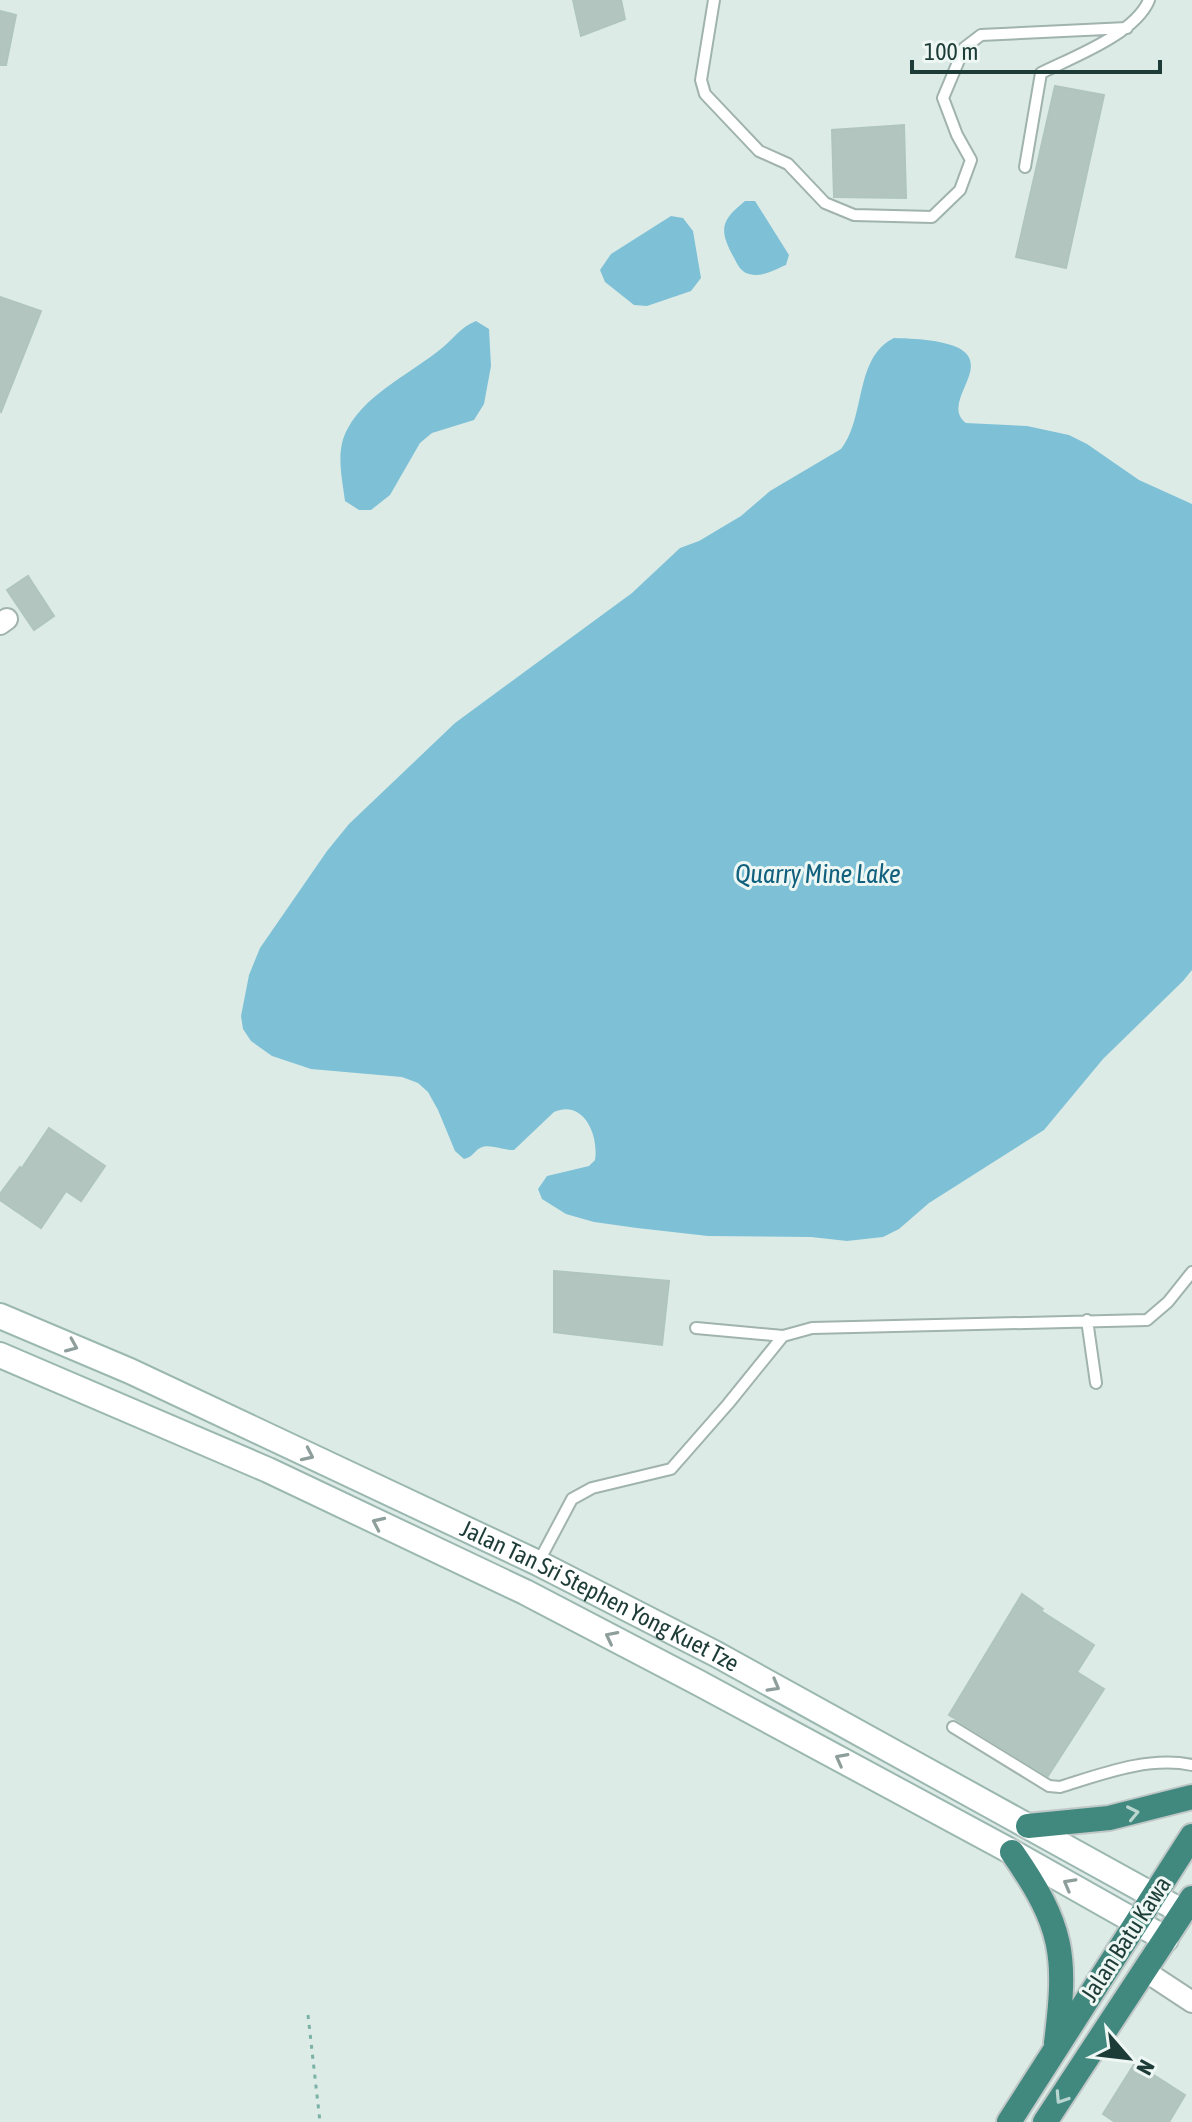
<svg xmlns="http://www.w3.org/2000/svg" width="1192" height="2122" font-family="'Asap Condensed',sans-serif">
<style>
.water{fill:#7ec1d7}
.building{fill:#b2c6bf;stroke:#afc5be;stroke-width:2}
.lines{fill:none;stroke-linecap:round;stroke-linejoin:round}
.service-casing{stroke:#a0b3ae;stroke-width:14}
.minor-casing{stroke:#a0b3ae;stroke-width:24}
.secondary-casing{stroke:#9bb8b0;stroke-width:28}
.trunk-casing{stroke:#c0c8c7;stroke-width:28}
.path{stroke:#7ab2a6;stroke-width:3;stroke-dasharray:4 6;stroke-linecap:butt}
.service{stroke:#fff;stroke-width:10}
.minor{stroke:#fff;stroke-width:20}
.secondary{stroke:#fff;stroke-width:24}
.trunk{stroke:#41887f;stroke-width:24}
.oneway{stroke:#8e9e9b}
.oneway2{stroke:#bad6d0}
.labels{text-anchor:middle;stroke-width:6;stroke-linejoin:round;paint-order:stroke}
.street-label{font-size:24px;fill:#1d3c37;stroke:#eef7f3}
.water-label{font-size:26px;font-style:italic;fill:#11617e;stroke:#eef7f3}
</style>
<rect width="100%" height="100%" fill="#ddebe6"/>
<path class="water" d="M 745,201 L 755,201 L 789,255 L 786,265 C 776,269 762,278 749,274 C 740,272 737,263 733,256 C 718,228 722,220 745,201 Z
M 671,216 L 683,218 L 693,231 L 701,278 L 691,291 L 647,306 L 634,305 L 605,282 L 600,270 L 611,254 Z
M 476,321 L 489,329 L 491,366 L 484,404 L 474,420 L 432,433 L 420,443 L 390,495 L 371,510 L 359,510 L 345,501 C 342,477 335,450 348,428 C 367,393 413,372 442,348 C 454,338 461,327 476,321 Z
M 894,338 C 1036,341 931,397 966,423 L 1027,426 L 1069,435 L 1087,444 L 1139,480 L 1192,504 L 1192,970 L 1183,981 L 1103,1059 L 1044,1130 L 929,1203 L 899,1229 L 883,1237 L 847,1241 L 811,1237 L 708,1236 L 637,1228 L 594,1222 L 566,1214 L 542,1199 L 538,1189 L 547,1176 L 589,1166 L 595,1160 C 599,1136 584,1099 554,1112 L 514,1150 C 504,1151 489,1143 480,1148 C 473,1152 473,1157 464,1159 L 455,1151 L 438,1110 L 428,1092 L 418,1083 L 402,1077 L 311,1069 L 272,1056 L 251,1041 L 243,1029 L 241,1016 L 249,975 L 260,948 L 327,851 L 349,824 L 455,723 L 632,593 L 680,548 L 699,541 L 741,516 L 770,491 L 841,449 C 866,418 854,357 894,338 Z"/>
<path class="building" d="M 573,0 L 621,0 L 625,19 L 581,36 Z
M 0,11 L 16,15 L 6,65 L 0,65 Z
M 1055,86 L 1104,95 L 1066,268 L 1016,257 Z
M 904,125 L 906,198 L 834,197 L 832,130 Z
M 0,297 L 41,311 L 1,412 L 0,411 Z
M 28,576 L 54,616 L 34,630 L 7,590 Z
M 49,1128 L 105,1166 L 81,1201 L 66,1191 L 41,1228 L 0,1200 L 0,1194 L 20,1167 L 22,1168 Z
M 554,1271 L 669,1281 L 662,1345 L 554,1332 Z
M 1022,1594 L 1043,1609 L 1041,1611 L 1094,1645 L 1077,1672 L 1104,1689 L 1048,1776 L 949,1715 Z
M 1135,2063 L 1185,2095 L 1169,2122 L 1115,2122 L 1103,2114 Z"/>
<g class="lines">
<defs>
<path id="service" d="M 714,0 L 701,80 L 705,94 L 759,151 L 788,164 L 825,203 L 854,215 L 932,217 L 960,190 L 971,160 L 957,135 L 943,98 L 964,48 L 981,35 L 1127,28
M 1025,167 L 1041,73 C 1073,57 1135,34 1149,0
M 1087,1320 L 1096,1383
M 696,1328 L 783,1336
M 538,1563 L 572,1499 L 592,1488 L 671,1469 L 728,1404 L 783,1336 L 812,1328 L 1147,1320 L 1168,1302 L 1192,1272
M 953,1727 L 1049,1786 L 1060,1787 C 1102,1774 1148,1756 1192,1765"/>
<path id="minor" d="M 0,624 L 7,619
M 1145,1971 L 1192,2002"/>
<g id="secondary">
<path id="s1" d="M 0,1316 L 130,1371 L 538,1563 L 716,1654 L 1183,1912"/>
<path d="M 0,1355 L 268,1470 L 525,1592 L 699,1683 L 1012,1852 L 1166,1939"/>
</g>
<path id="trunk" d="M 1028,1826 L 1109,1818 L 1192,1797
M 1012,1852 C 1064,1927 1067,1955 1056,2043
M 1009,2122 L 1192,1836
M 1045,2122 L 1192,1898"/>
</defs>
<use href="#service" class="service-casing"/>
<use href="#minor" class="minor-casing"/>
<use href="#secondary" class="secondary-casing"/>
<use href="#trunk" class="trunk-casing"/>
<path class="path" d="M 308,2015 L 320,2122"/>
<use href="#service" class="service"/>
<use href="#minor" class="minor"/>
<use href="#secondary" class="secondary"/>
<use href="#trunk" class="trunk"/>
</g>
<defs><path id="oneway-chevron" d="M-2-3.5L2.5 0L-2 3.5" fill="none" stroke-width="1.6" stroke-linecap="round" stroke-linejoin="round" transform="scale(2)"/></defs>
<g class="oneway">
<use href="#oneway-chevron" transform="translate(72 1346) rotate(23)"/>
<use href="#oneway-chevron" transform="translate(308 1455) rotate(25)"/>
<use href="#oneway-chevron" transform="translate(378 1523) rotate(-155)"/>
<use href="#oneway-chevron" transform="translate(611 1637) rotate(-153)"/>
<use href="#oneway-chevron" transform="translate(774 1686) rotate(29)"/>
<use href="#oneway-chevron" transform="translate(841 1759) rotate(-152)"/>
<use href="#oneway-chevron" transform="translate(1069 1884) rotate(-151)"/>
</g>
<g class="oneway2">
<use href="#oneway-chevron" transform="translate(1133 1813) rotate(-12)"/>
<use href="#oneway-chevron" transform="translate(1061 2098) rotate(123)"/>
</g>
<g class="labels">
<g class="street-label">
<text dy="8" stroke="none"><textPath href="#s1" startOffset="662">Jalan Tan Sri Stephen Yong Kuet Tze</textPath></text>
<text transform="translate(1126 1939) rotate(-57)" y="8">Jalan Batu Kawa</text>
</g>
<g class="water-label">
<text x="818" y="883">Quarry Mine Lake</text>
</g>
</g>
<g transform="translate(1128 2058) rotate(118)" stroke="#eef7f3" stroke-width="6" paint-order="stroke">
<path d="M0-6L14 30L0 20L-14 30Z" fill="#1d3c37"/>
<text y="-12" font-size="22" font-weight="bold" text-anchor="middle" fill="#1d3c37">N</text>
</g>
<path d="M912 60v12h248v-12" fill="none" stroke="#1d3c37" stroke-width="4"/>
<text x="924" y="60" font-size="24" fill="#1d3c37" stroke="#eef7f3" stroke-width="6" paint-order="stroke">100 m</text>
</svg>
